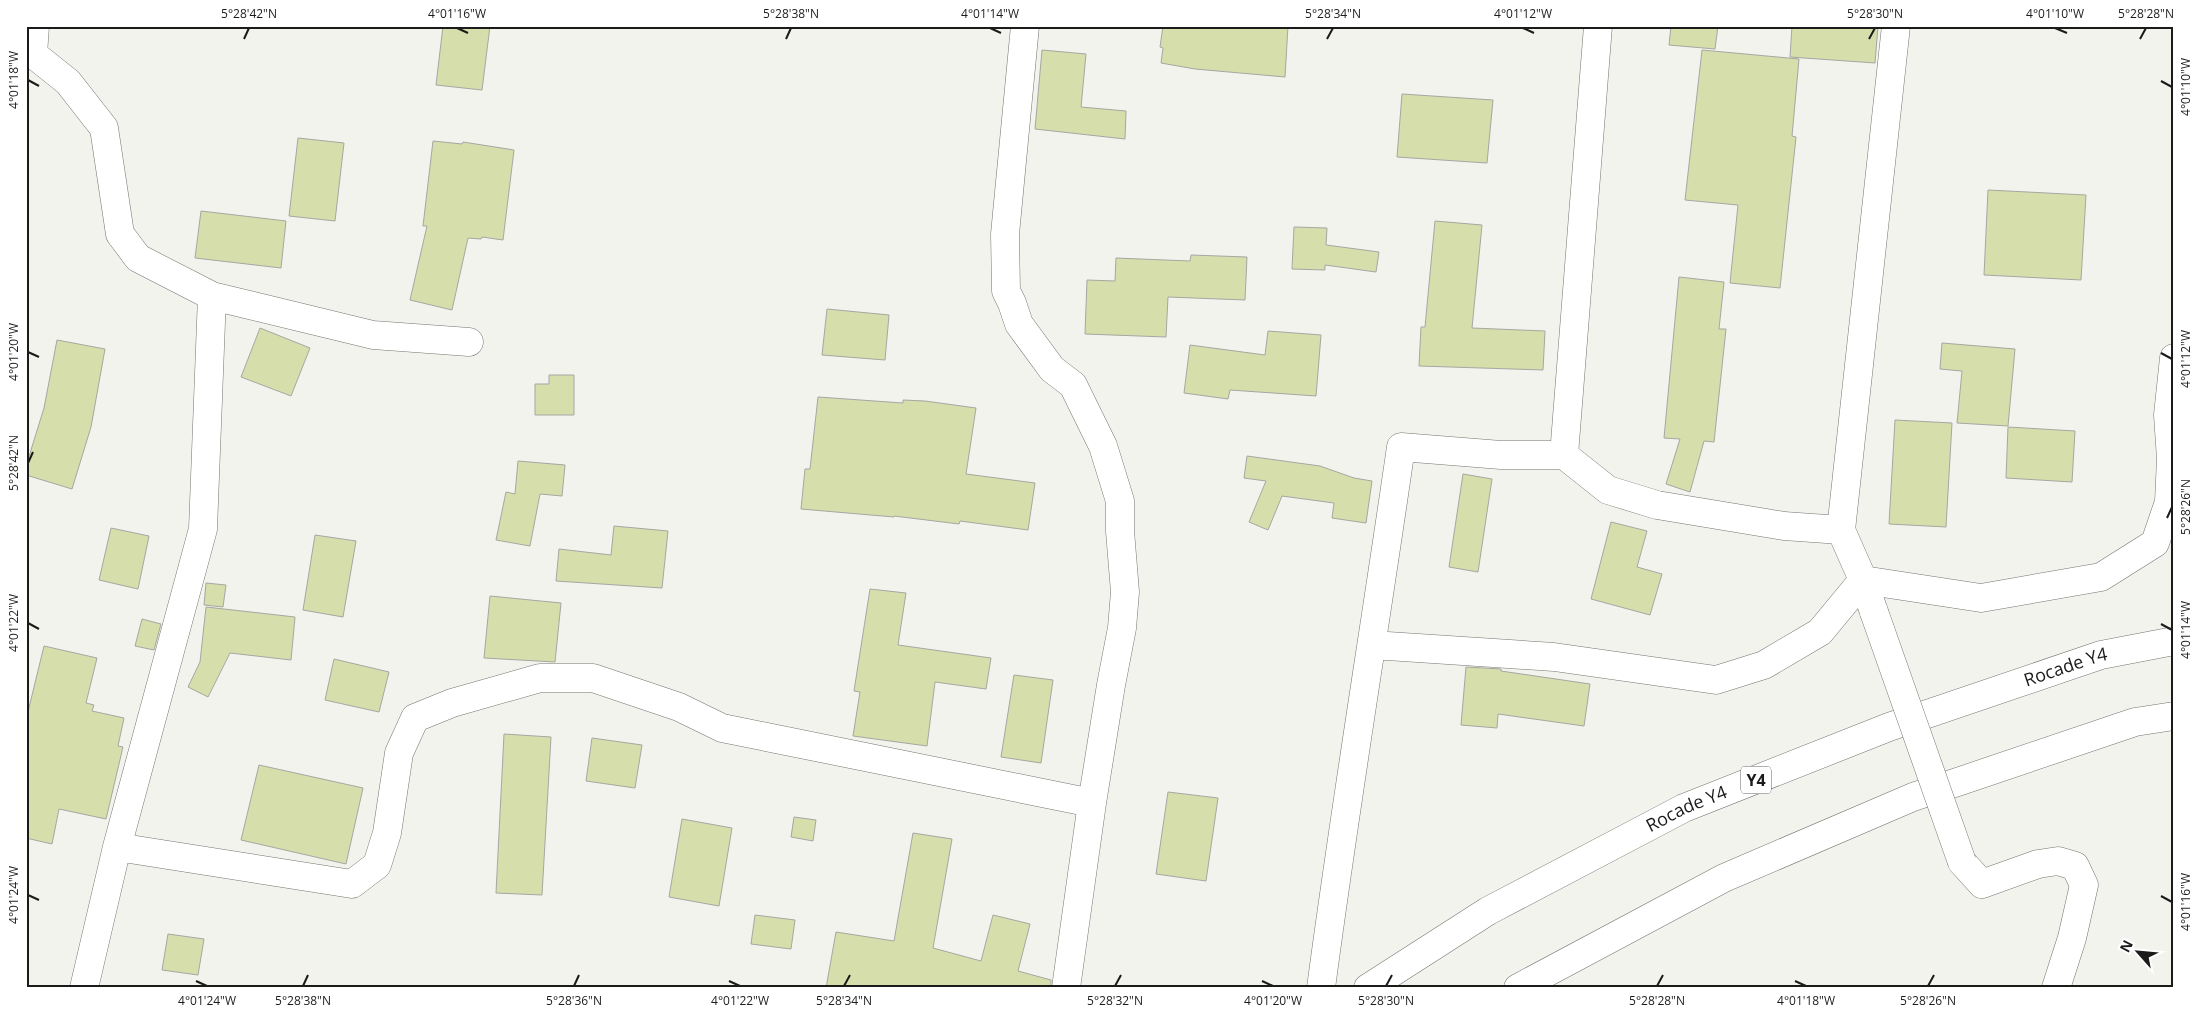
<svg xmlns="http://www.w3.org/2000/svg" width="2200" height="1014" font-family="'Open Sans',sans-serif">
<style>
.building{fill:#d6deac;stroke:#a6a7a2}
.lines{fill:none;stroke-linecap:round;stroke-linejoin:round}
.street-casing{stroke:#757671;stroke-width:29}
.highway-casing{stroke:#757671;stroke-width:29}
.street{stroke:#fff;stroke-width:28}
.highway{stroke:#fff;stroke-width:28}
.street-bridge-casing{stroke:#757671;stroke-width:29;stroke-linecap:butt}
.street-bridge{stroke:#fff;stroke-width:28}
.ticks{fill:none;stroke:#1b1c1a;stroke-width:2}
.labels{text-anchor:middle;stroke-width:4;stroke-linejoin:round;paint-order:stroke}
.shield{fill:#fff;stroke:#5f605f;stroke-width:1}
.shield-label{font-size:16px;font-weight:bold;fill:#1b1c1a}
.street-label{font-size:18px;fill:#1b1c1a;stroke:#fff}
.neatline{fill:none;stroke:#1b1c1a;stroke-width:2}
.ticks-label{font-size:12px;text-anchor:middle;fill:#1b1c1a}
</style>
<rect width="100%" height="100%" fill="#f2f3ed"/>
<path class="building" d="M 443,26 L 490,26 L 482,90 L 436,85 Z
M 1163,26 L 1288,26 L 1285,77 L 1195,69 L 1161,63 L 1163,48 L 1160,47 Z
M 1671,26 L 1718,26 L 1715,49 L 1669,45 Z
M 1792,26 L 1878,26 L 1875,63 L 1790,57 Z
M 1042,50 L 1086,54 L 1081,107 L 1126,111 L 1125,139 L 1035,129 Z
M 1702,50 L 1799,59 L 1792,136 L 1796,137 L 1780,288 L 1730,283 L 1738,205 L 1685,200 Z
M 1402,94 L 1493,100 L 1487,163 L 1397,157 Z
M 298,138 L 344,143 L 335,221 L 289,216 Z
M 433,141 L 462,144 L 463,142 L 514,150 L 503,240 L 482,237 L 481,239 L 468,238 L 452,310 L 410,300 L 427,226 L 423,226 Z
M 1988,190 L 2086,195 L 2081,280 L 1984,275 Z
M 201,211 L 286,221 L 281,268 L 195,258 Z
M 1435,221 L 1482,225 L 1472,328 L 1545,331 L 1543,370 L 1419,366 L 1421,327 L 1425,327 Z
M 1294,227 L 1327,228 L 1326,245 L 1379,252 L 1376,272 L 1325,265 L 1325,270 L 1292,269 Z
M 1191,255 L 1247,257 L 1245,300 L 1168,297 L 1166,337 L 1085,334 L 1087,280 L 1115,281 L 1116,258 L 1190,261 Z
M 1679,277 L 1724,282 L 1719,329 L 1726,329 L 1714,442 L 1704,441 L 1690,492 L 1666,484 L 1680,439 L 1664,438 Z
M 827,309 L 889,315 L 885,360 L 822,355 Z
M 260,328 L 310,348 L 291,396 L 241,377 Z
M 1268,331 L 1321,335 L 1316,396 L 1230,390 L 1228,399 L 1184,393 L 1190,345 L 1265,355 Z
M 57,340 L 105,349 L 91,427 L 72,489 L 26,475 L 26,466 L 44,408 Z
M 1942,343 L 2015,349 L 2008,426 L 1957,423 L 1962,371 L 1940,369 Z
M 549,375 L 574,375 L 574,415 L 535,415 L 535,384 L 549,384 Z
M 818,397 L 903,403 L 903,400 L 925,401 L 976,408 L 966,474 L 1035,483 L 1028,530 L 960,521 L 959,524 L 894,516 L 894,517 L 801,509 L 805,469 L 810,469 Z
M 1895,420 L 1952,423 L 1946,527 L 1889,524 Z
M 2008,427 L 2075,431 L 2072,482 L 2006,478 Z
M 1247,456 L 1320,466 L 1354,478 L 1372,481 L 1366,523 L 1332,518 L 1334,503 L 1282,496 L 1268,530 L 1249,522 L 1266,481 L 1244,478 Z
M 518,461 L 565,465 L 562,496 L 540,494 L 530,546 L 496,540 L 506,492 L 515,494 Z
M 1463,474 L 1492,479 L 1478,572 L 1449,567 Z
M 1611,522 L 1647,531 L 1637,567 L 1662,574 L 1650,615 L 1591,599 Z
M 614,526 L 668,531 L 662,588 L 556,581 L 559,549 L 611,555 Z
M 111,528 L 149,536 L 138,589 L 99,580 Z
M 315,535 L 356,541 L 343,617 L 303,610 Z
M 206,583 L 226,585 L 223,607 L 204,605 Z
M 870,589 L 906,593 L 898,645 L 991,658 L 986,689 L 935,682 L 927,746 L 853,736 L 860,692 L 854,691 Z
M 490,596 L 561,603 L 555,662 L 484,658 Z
M 206,607 L 295,617 L 291,660 L 230,653 L 208,697 L 188,687 L 200,662 Z
M 142,619 L 161,624 L 154,650 L 135,646 Z
M 44,646 L 97,658 L 86,703 L 94,705 L 92,711 L 124,718 L 118,746 L 123,747 L 106,819 L 59,809 L 52,844 L 26,838 L 26,720 Z
M 334,659 L 389,672 L 379,712 L 325,700 Z
M 1466,667 L 1501,669 L 1501,671 L 1590,684 L 1584,726 L 1498,714 L 1497,728 L 1461,725 Z
M 1014,675 L 1053,680 L 1041,763 L 1001,757 Z
M 504,734 L 551,737 L 542,895 L 496,893 Z
M 592,738 L 642,745 L 635,788 L 586,781 Z
M 259,765 L 363,788 L 346,864 L 241,840 Z
M 1168,792 L 1218,798 L 1206,881 L 1156,874 Z
M 794,817 L 816,820 L 813,841 L 791,837 Z
M 682,819 L 732,828 L 719,906 L 669,897 Z
M 913,833 L 952,839 L 933,948 L 981,961 L 993,915 L 1030,924 L 1018,971 L 1051,980 L 1051,988 L 826,988 L 836,932 L 894,941 Z
M 755,915 L 795,920 L 791,949 L 751,944 Z
M 168,934 L 204,939 L 198,975 L 162,970 Z"/>
<g class="lines">
<defs>
<path id="street" d="M 35,26 L 33,54 L 68,82 L 104,128 L 120,234 L 138,258 L 212,296 L 373,335 L 469,342
M 1025,26 L 1005,234 L 1006,291 L 1012,303 L 1019,324 L 1052,369 L 1073,385 L 1103,446 L 1120,501 L 1120,531 L 1125,592 L 1122,628 L 1111,685 L 1092,803 L 1066,988
M 1564,455 L 1598,26
M 1841,530 L 1896,26
M 1372,645 L 1554,657 L 1716,680 L 1764,665 L 1820,632 L 1863,580 L 1981,598 L 2101,577 L 2155,543 L 2169,502 L 2171,459 L 2168,415 L 2174,358
M 117,847 L 352,884 L 377,865 L 387,833 L 399,753 L 415,718 L 452,703 L 540,678 L 593,678 L 679,707 L 722,728 L 1092,803
M 1962,862 L 1982,884 L 2038,864 L 2058,861 L 2075,866 L 2084,885 L 2072,938 L 2056,988
M 84,988 L 117,847 L 203,529 L 212,296
M 1321,988 C 1345,807 1375,627 1401,447 L 1501,455 L 1564,455 L 1608,490 L 1657,505 L 1784,526 L 1841,530 L 1863,580 L 1874,612"/>
<g id="highway">
<path id="s1" d="M 1368,988 L 1488,911 L 1684,808 L 1889,727 L 2101,655 L 2174,641"/>
<path d="M 1518,988 L 1724,878 L 1913,797 L 2135,722 L 2174,716"/>
</g>
</defs>
<use href="#street" class="street-casing"/>
<use href="#highway" class="highway-casing"/>
<use href="#street" class="street"/>
<use href="#highway" class="highway"/>
<defs>
<path id="street-bridge" d="M 1874,612 L 1962,862"/>
</defs>
<use href="#street-bridge" class="street-bridge-casing"/>
<use href="#street-bridge" class="street-bridge"/>
</g>
<path class="ticks" d="M 457,28 L 468,33M 990,28 L 1001,33M 1523,28 L 1534,33M 2055,28 L 2067,33M 244,39 L 249,28M 786,39 L 791,28M 1327,39 L 1333,28M 1869,39 L 1875,28M 2140,39 L 2146,28M 28,80 L 39,86M 2161,81 L 2172,87M 28,352 L 39,357M 2161,353 L 2172,359M 28,463 L 33,452M 2167,518 L 2172,507M 28,623 L 39,629M 2161,624 L 2172,630M 28,895 L 39,900M 2161,896 L 2172,902M 196,981 L 207,986M 729,981 L 740,986M 1262,981 L 1273,986M 1795,981 L 1806,986M 303,986 L 308,975M 574,986 L 579,975M 844,986 L 850,975M 1115,986 L 1121,975M 1386,986 L 1392,975M 1657,986 L 1663,975M 1928,986 L 1934,975"/>
<g class="labels">
<rect class="shield" x="1741" y="766.5" width="30" height="27" rx="4"/>
<g class="shield-label">
<text x="1756" y="786">Y4</text>
</g>
<g class="street-label">
<text dy="6" stroke="none"><textPath href="#s1" startOffset="771">Rocade Y4</textPath></text>
<text dy="6" stroke="none"><textPath href="#s1" startOffset="366">Rocade Y4</textPath></text>
</g>
</g>
<rect width="2200" height="1014" fill="none" stroke="#ffffff" stroke-width="55"/>
<g transform="translate(2138 952) rotate(297)" stroke="#ffffff" stroke-width="4" paint-order="stroke">
<path d="M0-4L9 19L0 12L-9 19Z" fill="#1b1c1a"/>
<text y="-8" font-size="14" font-weight="bold" text-anchor="middle" fill="#1b1c1a">N</text>
</g>
<rect x="28" y="28" width="2144" height="958" class="neatline"/>
<g class="ticks-label">
<text x="249" y="18">5°28'42"N</text>
<text x="457" y="18">4°01'16"W</text>
<text x="791" y="18">5°28'38"N</text>
<text x="990" y="18">4°01'14"W</text>
<text x="1333" y="18">5°28'34"N</text>
<text x="1523" y="18">4°01'12"W</text>
<text x="1875" y="18">5°28'30"N</text>
<text x="2055" y="18">4°01'10"W</text>
<text x="2146" y="18">5°28'28"N</text>
<text transform="translate(14 80) rotate(-90)" y="4">4°01'18"W</text>
<text transform="translate(2186 87) rotate(-90)" y="4">4°01'10"W</text>
<text transform="translate(14 352) rotate(-90)" y="4">4°01'20"W</text>
<text transform="translate(2186 359) rotate(-90)" y="4">4°01'12"W</text>
<text transform="translate(14 463) rotate(-90)" y="4">5°28'42"N</text>
<text transform="translate(2186 507) rotate(-90)" y="4">5°28'26"N</text>
<text transform="translate(14 623) rotate(-90)" y="4">4°01'22"W</text>
<text transform="translate(2186 630) rotate(-90)" y="4">4°01'14"W</text>
<text transform="translate(14 895) rotate(-90)" y="4">4°01'24"W</text>
<text transform="translate(2186 902) rotate(-90)" y="4">4°01'16"W</text>
<text x="207" y="1005">4°01'24"W</text>
<text x="303" y="1005">5°28'38"N</text>
<text x="574" y="1005">5°28'36"N</text>
<text x="740" y="1005">4°01'22"W</text>
<text x="844" y="1005">5°28'34"N</text>
<text x="1115" y="1005">5°28'32"N</text>
<text x="1273" y="1005">4°01'20"W</text>
<text x="1386" y="1005">5°28'30"N</text>
<text x="1657" y="1005">5°28'28"N</text>
<text x="1806" y="1005">4°01'18"W</text>
<text x="1928" y="1005">5°28'26"N</text>
</g>
</svg>
